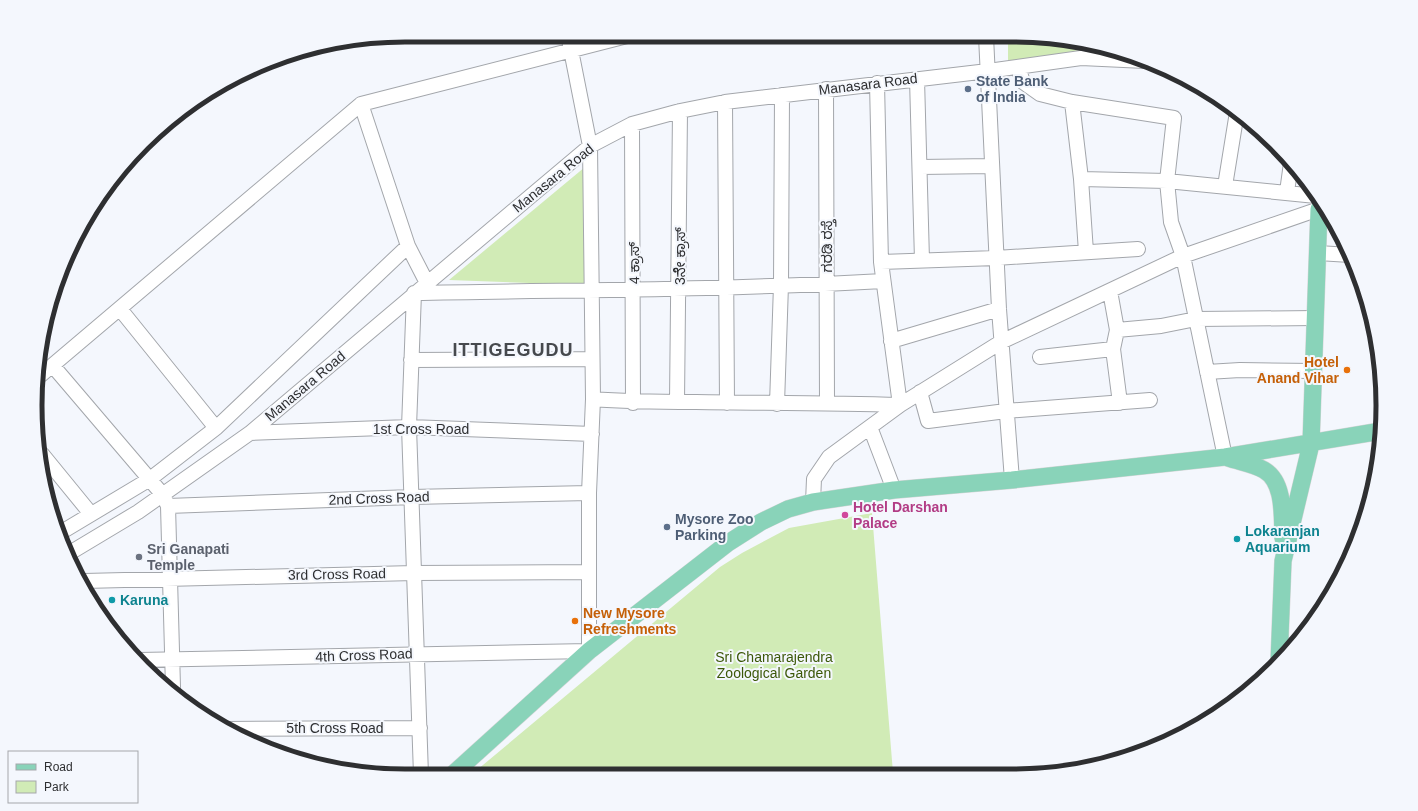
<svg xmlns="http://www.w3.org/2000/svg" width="1418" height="811" font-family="Arial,'Noto Sans Kannada',sans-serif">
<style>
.green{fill:#d1ebb6}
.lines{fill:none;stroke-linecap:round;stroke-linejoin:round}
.minor-casing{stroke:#a3a6ab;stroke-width:16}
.major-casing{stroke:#d5d5d6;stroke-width:18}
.minor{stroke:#fff;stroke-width:14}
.major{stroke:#89d3b9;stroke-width:17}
.service-dot{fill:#5c6f8a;stroke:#f4f7fd;stroke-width:1.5}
.food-dot{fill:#e8710a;stroke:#f4f7fd;stroke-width:1.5}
.hotel-dot{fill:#d1479c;stroke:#f4f7fd;stroke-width:1.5}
.culture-dot{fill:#0f9aa8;stroke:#f4f7fd;stroke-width:1.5}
.worship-dot{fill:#6b7280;stroke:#f4f7fd;stroke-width:1.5}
.labels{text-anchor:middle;stroke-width:4;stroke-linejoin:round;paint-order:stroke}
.service-label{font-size:14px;font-weight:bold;fill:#4e5e75;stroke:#f4f7fd;text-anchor:start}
.street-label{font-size:14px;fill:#2e2f31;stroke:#f4f7fd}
.food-label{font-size:14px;font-weight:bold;fill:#c56008;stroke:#f4f7fd;text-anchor:end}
.hotel-label{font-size:14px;font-weight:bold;fill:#b23c85;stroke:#f4f7fd;text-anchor:start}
.culture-label{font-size:14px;font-weight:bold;fill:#0d838f;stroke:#f4f7fd;text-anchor:start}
.worship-label{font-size:14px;font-weight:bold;fill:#5b616d;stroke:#f4f7fd;text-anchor:start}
.park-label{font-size:14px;fill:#3c5809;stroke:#f4f7fd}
.district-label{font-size:18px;font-weight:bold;letter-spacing:1px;fill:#46494d;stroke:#f4f7fd}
.rim{fill:none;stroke:#2e2f31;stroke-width:5}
</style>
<rect width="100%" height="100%" fill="#f4f7fd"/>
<path class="green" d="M 1008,36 L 1037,36 L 1106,50 L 1087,49 L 1008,62 Z
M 585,167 L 586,285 L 449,280 Z
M 872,513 L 893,773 L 471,775 L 720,567 L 742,553 L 789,528 Z"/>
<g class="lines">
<defs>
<path id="minor" d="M 986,36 L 999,309 L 1012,480
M 1018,67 L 1023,82 L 1040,94 L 1072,102 L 1174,118 L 1167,181 L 1171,222 L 1183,256 L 1225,457
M 917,79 L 922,260
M 826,89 L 827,403
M 725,102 L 727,403
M 1072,102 L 1081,179 L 1086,252
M 361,104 L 408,246 L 427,283
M 632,124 L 633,403
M 920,167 L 992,166
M 1081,179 L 1167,181 L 1316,196
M 1225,186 L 1237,112
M 1287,192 L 1291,163
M 1318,253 L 1350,255
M 881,262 L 996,258 L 1138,249
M 1110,291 L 1117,330 L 1113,349 L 1120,403
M 120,309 L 216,428
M 1117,330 L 1161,326 L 1196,319 L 1316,318
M 891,341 L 999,309
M 1040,357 L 1113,349
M 411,360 L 591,359
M 53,366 L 163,495 L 168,506 L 173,687
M 1207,372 L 1240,370 L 1314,371
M 41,375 L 361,104 L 631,35
M 920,392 L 928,421 L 1006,411 L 1150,400
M 593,399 C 628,402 662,402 696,402 C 764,403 832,403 900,405 L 881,262 L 877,83
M 677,402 L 680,111
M 777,404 L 781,285 L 782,95
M 870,427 L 894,490
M 250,433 L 409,427 L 592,434
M 42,454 L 91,514
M 813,502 L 814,479 L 829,457 L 900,405 L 1001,342 L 1183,256 L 1319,209
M 168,506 L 412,497 L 589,493
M 60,533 L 150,479 L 216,428 L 408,246
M 68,554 L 138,512 L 250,433 L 590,146 L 632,124 L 680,111 L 725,102 L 988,71 L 1081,58 L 1145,61
M 84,581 L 414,573 L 589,572
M 139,660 L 589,651 L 589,493 L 593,399 L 590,146 L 568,35
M 225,729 L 420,728
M 421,775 L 409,427 L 414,293 C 570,290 726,290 883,281"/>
<path id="major" d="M 1228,458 C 1240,462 1253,464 1264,470 C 1285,482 1282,517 1283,538
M 1279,662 L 1283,561 L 1311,444 L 1319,209 L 1322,205
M 452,775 L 589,651 L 728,543 L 761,522 L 788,509 L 813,502 L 894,490 L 1012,480 L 1225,457 L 1381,431"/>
</defs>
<use href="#minor" class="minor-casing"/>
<use href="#major" class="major-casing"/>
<use href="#minor" class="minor"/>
<use href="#major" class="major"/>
</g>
<g class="service-dot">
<circle cx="968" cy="89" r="4"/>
<circle cx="667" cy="527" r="4"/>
</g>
<g class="food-dot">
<circle cx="1347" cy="370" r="4"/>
<circle cx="575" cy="621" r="4"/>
</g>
<circle class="hotel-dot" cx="845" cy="515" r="4"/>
<g class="culture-dot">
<circle cx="1237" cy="539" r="4"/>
<circle cx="112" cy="600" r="4"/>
</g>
<circle class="worship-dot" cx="139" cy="557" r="4"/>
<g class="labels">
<g class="service-label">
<text x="976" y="86">State Bank<tspan x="976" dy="16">of India</tspan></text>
<text x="675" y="524">Mysore Zoo<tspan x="675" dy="16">Parking</tspan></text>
</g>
<g class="street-label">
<text transform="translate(868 84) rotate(-7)" y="5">Manasara Road</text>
<text transform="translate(553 178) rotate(-39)" y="5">Manasara Road</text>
<text transform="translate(827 246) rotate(-90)" y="5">ಗರಡಿ ರಸ್ತೆ</text>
<text transform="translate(680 256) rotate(-90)" y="5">3ನೆೇ ಕ್ರಾಸ್</text>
<text transform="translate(634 263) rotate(-91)" y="5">4 ಕ್ರಾಸ್</text>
<text transform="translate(305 386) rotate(-40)" y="5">Manasara Road</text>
<text x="421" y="434">1st Cross Road</text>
<text transform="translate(379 498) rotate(-2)" y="5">2nd Cross Road</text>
<text transform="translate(337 574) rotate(-1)" y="5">3rd Cross Road</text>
<text transform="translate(364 655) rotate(-2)" y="5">4th Cross Road</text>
<text x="335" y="733">5th Cross Road</text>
</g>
<g class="food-label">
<text x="1339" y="367">Hotel<tspan x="1339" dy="16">Anand Vihar</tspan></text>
<text x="583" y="618" text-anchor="start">New Mysore<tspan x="583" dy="16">Refreshments</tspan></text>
</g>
<g class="hotel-label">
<text x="853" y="512">Hotel Darshan<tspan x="853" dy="16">Palace</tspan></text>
</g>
<g class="culture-label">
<text x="1245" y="536">Lokaranjan<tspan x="1245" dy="16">Aquarium</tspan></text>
<text x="120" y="605">Karuna</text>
</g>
<g class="worship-label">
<text x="147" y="554">Sri Ganapati<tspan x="147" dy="16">Temple</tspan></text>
</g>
<g class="park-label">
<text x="774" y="662">Sri Chamarajendra<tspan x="774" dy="16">Zoological Garden</tspan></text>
</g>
<g class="district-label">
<text x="513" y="356">ITTIGEGUDU</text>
</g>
</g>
<path d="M0 0H1418V811H0ZM405 42H1013A363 363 0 0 1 1376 405V406A363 363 0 0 1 1013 769H405A363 363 0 0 1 42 406V405A363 363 0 0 1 405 42Z" fill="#f4f7fd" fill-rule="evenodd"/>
<path class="rim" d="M405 42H1013A363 363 0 0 1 1376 405V406A363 363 0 0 1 1013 769H405A363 363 0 0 1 42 406V405A363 363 0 0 1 405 42Z"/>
<rect x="8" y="751" width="130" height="52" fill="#f4f7fd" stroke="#a5a7ab"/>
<rect x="16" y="764" width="20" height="6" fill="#89d3b9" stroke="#a5a7ab"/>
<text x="44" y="771" font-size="12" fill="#2e2f31">Road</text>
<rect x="16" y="781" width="20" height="12" fill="#d1ebb6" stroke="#a5a7ab"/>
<text x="44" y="791" font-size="12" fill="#2e2f31">Park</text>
</svg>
